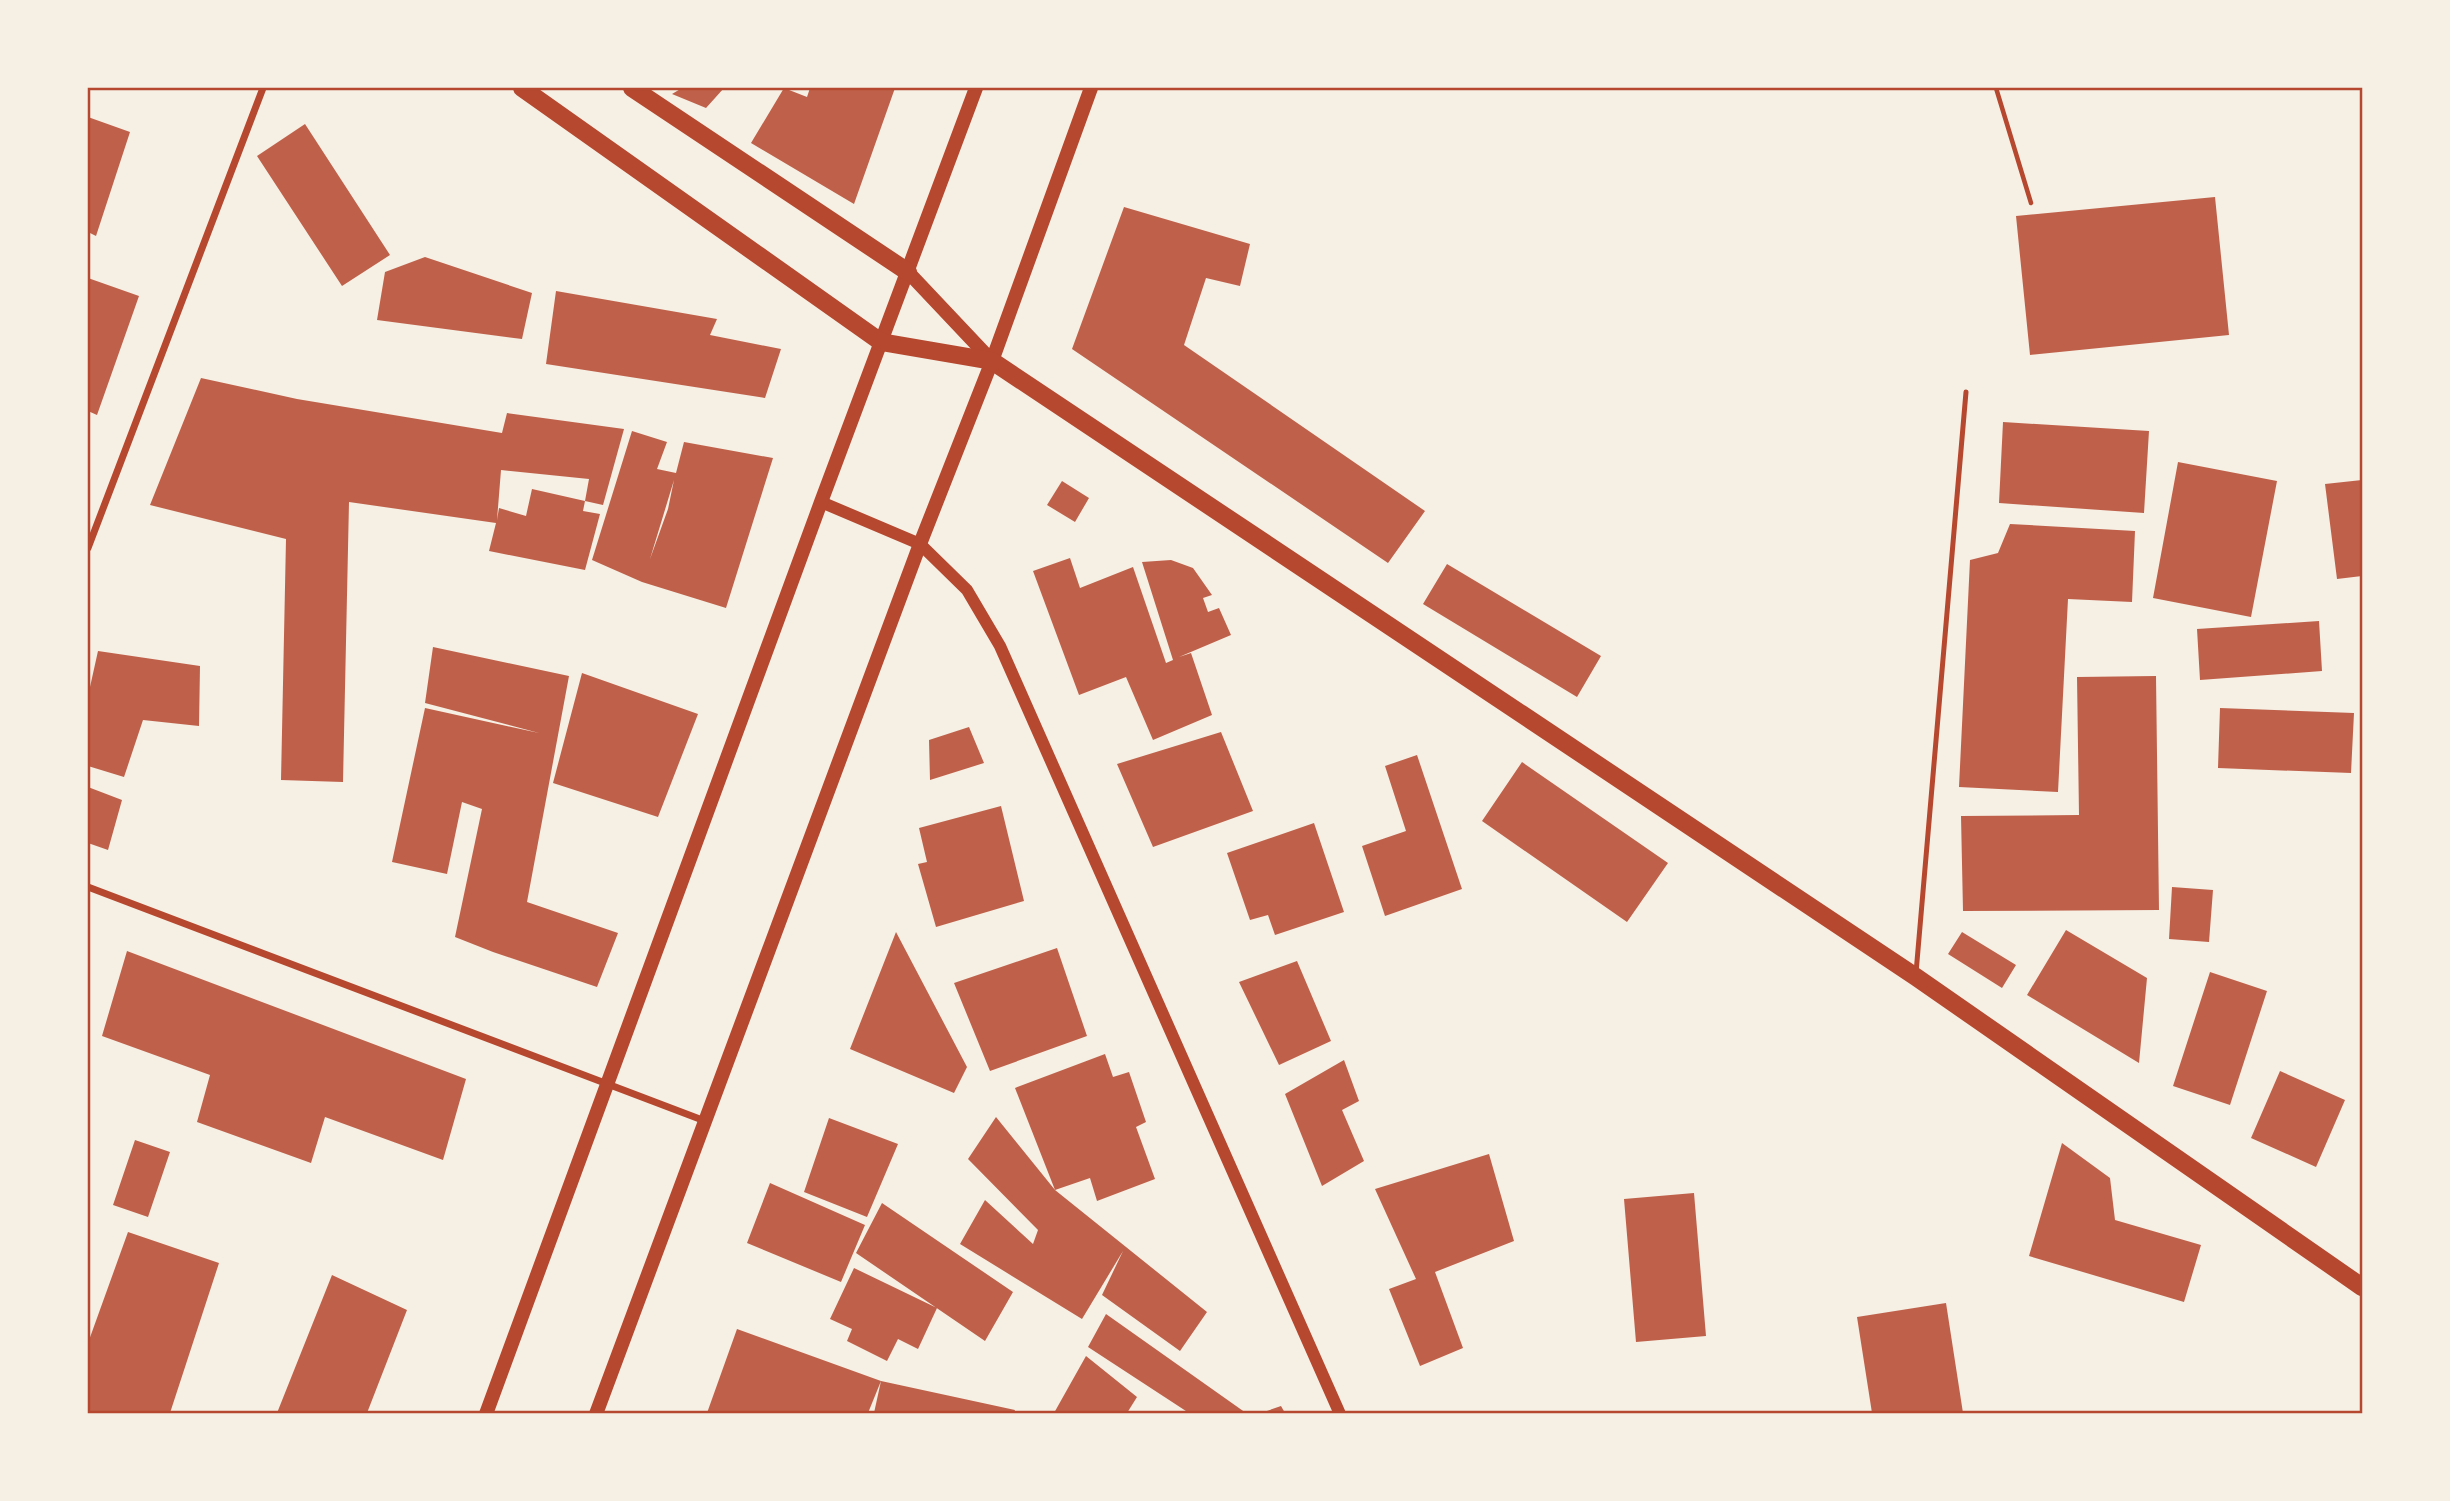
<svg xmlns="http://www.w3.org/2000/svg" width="2450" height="1501" font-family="'Fira Sans Condensed',sans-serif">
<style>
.building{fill:#bf614a;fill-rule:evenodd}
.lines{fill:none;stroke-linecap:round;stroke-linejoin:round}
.path{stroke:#b5482f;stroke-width:4.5}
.service{stroke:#b5482f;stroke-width:5}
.minor{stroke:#b5482f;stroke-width:7}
.tertiary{stroke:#b5482f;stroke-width:12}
.secondary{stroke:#b5482f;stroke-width:14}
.primary{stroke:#b5482f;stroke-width:18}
.neatline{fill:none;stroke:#b5482f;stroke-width:2.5}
</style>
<rect width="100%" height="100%" fill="#f6efe4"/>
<path class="building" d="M 682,88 L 724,88 L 706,108 L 672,94 Z
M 784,88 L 807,97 L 810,88 L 895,88 L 854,204 L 751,143 Z
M 88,117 L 130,132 L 96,236 L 88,232 Z
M 305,124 L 390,255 L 342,286 L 257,156 Z
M 2215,197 L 2229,335 L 2030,355 L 2016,216 Z
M 1124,207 L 1250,244 L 1240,286 L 1206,278 L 1184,345 L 1425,511 L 1388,563 L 1072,349 Z
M 425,257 L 532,293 L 522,339 L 377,320 L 385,272 Z
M 88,278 L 139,296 L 97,415 L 88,411 Z
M 556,291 L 717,319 L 710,335 L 781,349 L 765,398 L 546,364 Z
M 201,378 L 297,399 L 502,433 L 507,413 L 624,429 L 603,505 L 585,501 L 583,511 L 600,514 L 585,570 L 489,551 L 496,523 L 349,502 L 343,782 L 281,780 L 286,539 L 150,505 ZM 501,470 L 589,479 L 585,501 L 532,489 L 526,516 L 499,508 L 497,520 Z
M 2003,422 L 2149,431 L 2144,513 L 1999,503 Z
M 632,431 L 667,442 L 657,469 L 676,473 L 684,442 L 773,458 L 726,608 L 642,582 L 592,560 ZM 674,480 L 668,509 L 650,559 Z
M 2178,462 L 2277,481 L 2251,617 L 2153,598 Z
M 2362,480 L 2362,576 L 2337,579 L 2325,484 Z
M 1062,481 L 1089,498 L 1075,522 L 1047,505 Z
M 2010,524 L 2135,531 L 2132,602 L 2068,599 L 2058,792 L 1959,787 L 1970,560 L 1998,553 Z
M 1070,558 L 1080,588 L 1133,567 L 1166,663 L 1173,660 L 1142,562 L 1171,560 L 1193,568 L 1212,595 L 1203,598 L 1208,612 L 1219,608 L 1231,635 L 1179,657 L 1191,653 L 1212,715 L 1153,740 L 1126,677 L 1079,695 L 1033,571 Z
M 1447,564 L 1601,656 L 1577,697 L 1423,604 Z
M 2319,621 L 2322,671 L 2200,680 L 2197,629 Z
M 433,647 L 569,676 L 527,902 L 618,933 L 597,987 L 493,952 L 455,937 L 482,809 L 462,802 L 447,874 L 392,862 L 425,708 L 539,733 L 425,703 Z
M 98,651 L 200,666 L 199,726 L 143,720 L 124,777 L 88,766 L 88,696 Z
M 582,673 L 698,714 L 658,817 L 553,783 Z
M 2156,676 L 2159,910 L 1963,911 L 1961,816 L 2079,815 L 2077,677 Z
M 2220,708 L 2354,713 L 2351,773 L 2218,768 Z
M 969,727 L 984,763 L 930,780 L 929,740 Z
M 1221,732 L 1253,811 L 1153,847 L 1117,764 Z
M 1417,755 L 1462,889 L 1385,916 L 1362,846 L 1406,831 L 1385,766 Z
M 1522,762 L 1668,863 L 1627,922 L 1482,821 Z
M 88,787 L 122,800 L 108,850 L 88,843 Z
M 1001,806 L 1024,901 L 936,927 L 918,864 L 927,862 L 919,828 Z
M 1314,823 L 1344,912 L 1275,935 L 1268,915 L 1250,920 L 1227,853 Z
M 2172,887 L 2213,890 L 2209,942 L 2169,939 Z
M 2066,930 L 2147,978 L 2139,1063 L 2027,995 Z
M 896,932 L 967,1067 L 954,1093 L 850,1049 Z
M 1962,932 L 2016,965 L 2002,988 L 1948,954 Z
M 1057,948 L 1087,1036 L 990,1071 L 954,983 Z
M 127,951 L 466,1079 L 443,1160 L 325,1117 L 311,1163 L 197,1122 L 210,1075 L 102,1036 Z
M 1297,961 L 1331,1041 L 1279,1065 L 1239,982 Z
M 2210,972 L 2267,991 L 2230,1105 L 2173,1086 Z
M 1105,1054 L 1113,1077 L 1129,1072 L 1146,1122 L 1136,1127 L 1155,1179 L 1097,1201 L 1090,1178 L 1055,1190 L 1015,1088 Z
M 1344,1060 L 1359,1101 L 1342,1110 L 1364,1161 L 1322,1186 L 1285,1094 Z
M 2280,1071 L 2345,1100 L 2316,1167 L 2251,1138 Z
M 996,1117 L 1055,1190 L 1207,1312 L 1180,1351 L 1102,1295 L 1123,1251 L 1082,1319 L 960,1244 L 985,1200 L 1033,1244 L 1038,1230 L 968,1159 Z
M 829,1118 L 898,1144 L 867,1217 L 804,1192 Z
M 135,1140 L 170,1152 L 148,1217 L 113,1205 Z
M 2062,1143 L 2110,1178 L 2115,1220 L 2201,1245 L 2184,1302 L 2029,1256 Z
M 1489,1154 L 1514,1241 L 1435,1272 L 1463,1348 L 1420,1366 L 1389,1289 L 1416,1279 L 1375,1189 Z
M 770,1183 L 865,1225 L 841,1282 L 747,1243 Z
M 1694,1193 L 1706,1336 L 1636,1342 L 1624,1199 Z
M 882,1203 L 1013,1292 L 985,1341 L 856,1253 Z
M 128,1232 L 219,1263 L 170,1413 L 88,1413 L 88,1343 Z
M 854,1268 L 937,1308 L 918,1349 L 898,1339 L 887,1361 L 847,1341 L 852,1329 L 830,1319 Z
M 332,1275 L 407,1310 L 367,1413 L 277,1413 Z
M 1946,1303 L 1963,1413 L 1872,1413 L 1857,1317 Z
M 1106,1314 L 1246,1413 L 1189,1413 L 1088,1347 Z
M 737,1329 L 881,1381 L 868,1413 L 707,1413 Z
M 1086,1356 L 1137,1397 L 1127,1413 L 1054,1413 Z
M 881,1381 L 1015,1410 L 1014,1413 L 874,1413 Z
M 1281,1406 L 1285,1413 L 1261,1413 Z"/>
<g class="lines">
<path class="path" d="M 1996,88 L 2031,203"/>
<path class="service" d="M 1916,973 L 1966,392"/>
<path class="minor" d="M 88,548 L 263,88
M 88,887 L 705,1121"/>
<path class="tertiary" d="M 821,502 L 920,544 L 967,590 L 1000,646 L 1340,1414"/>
<path class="secondary" d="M 908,272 L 992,361
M 486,1414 L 821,502 L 976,88
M 596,1414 L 920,544 L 992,361 L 1091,88"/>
<path class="primary" d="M 522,88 L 881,342 L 992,361 L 1916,977 L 2362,1287
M 632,88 L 908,272"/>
</g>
<rect width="2450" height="1501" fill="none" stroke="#f6efe4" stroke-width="178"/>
<rect x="89" y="89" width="2272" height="1323" class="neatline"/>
</svg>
